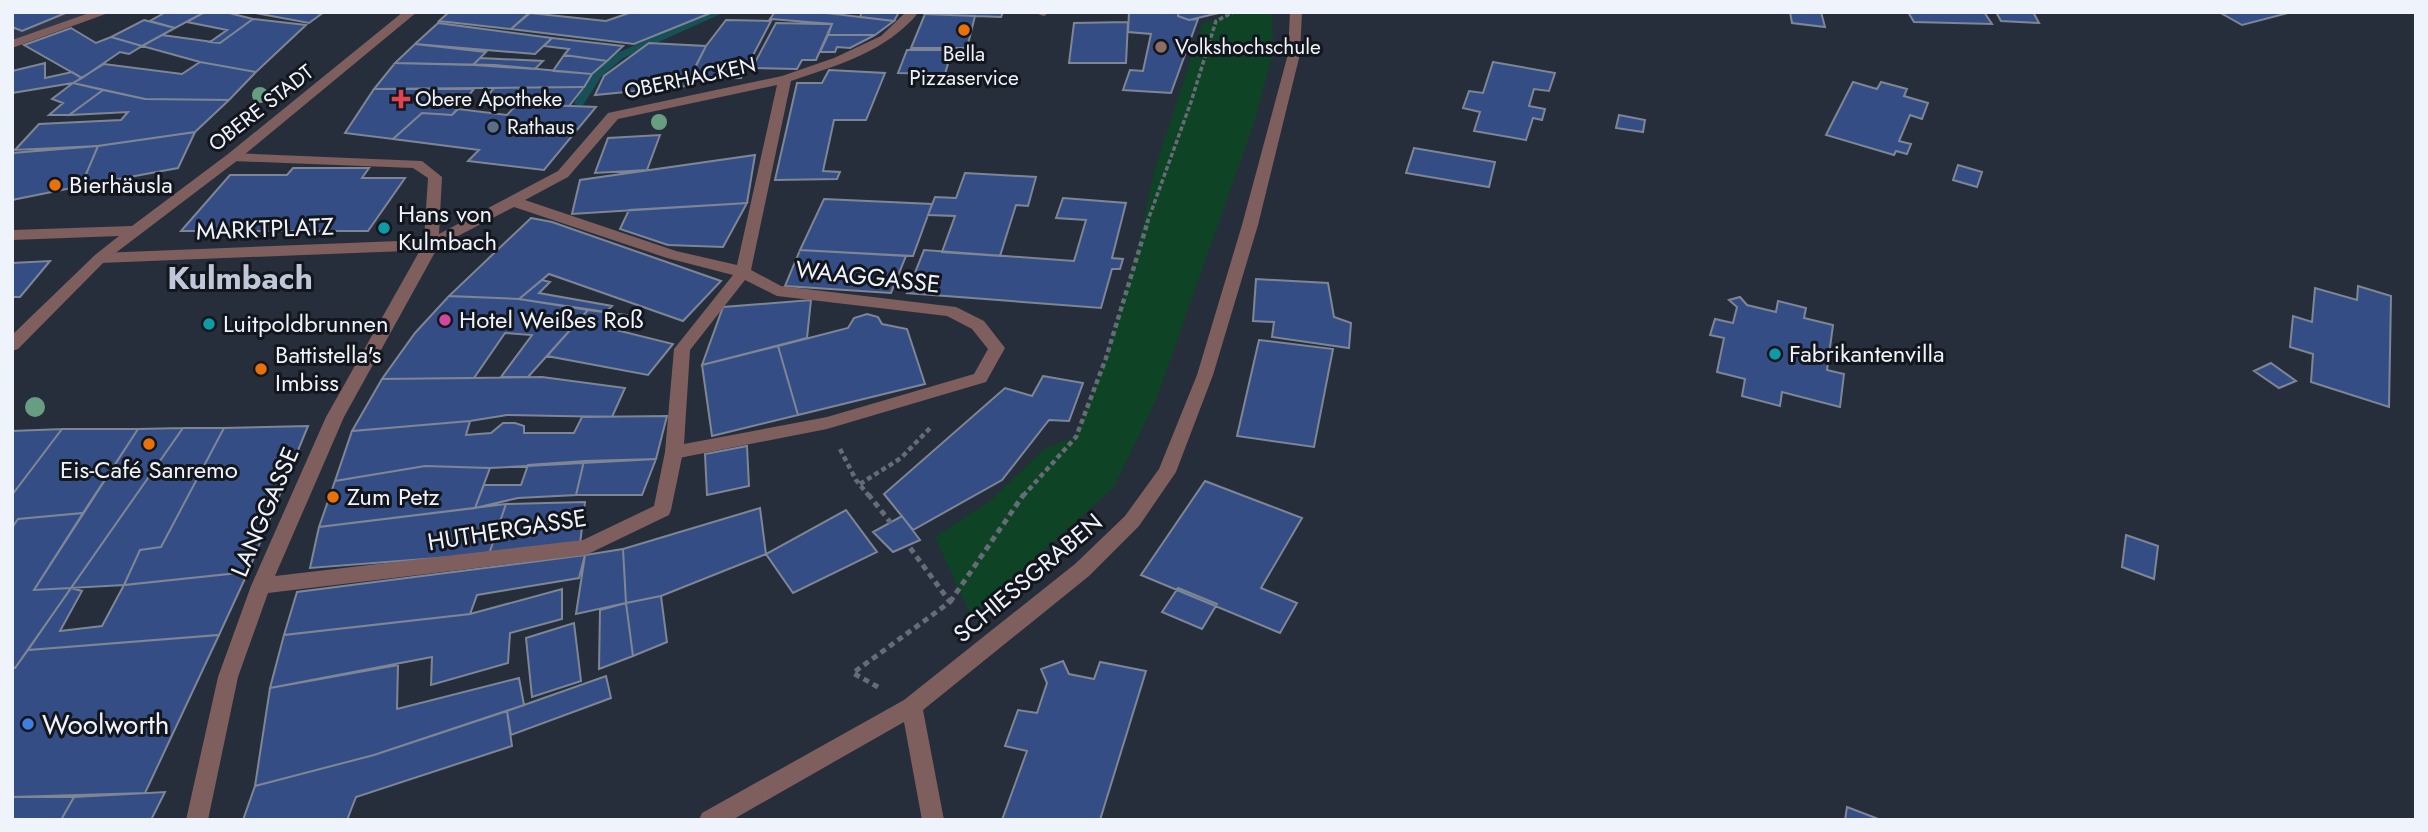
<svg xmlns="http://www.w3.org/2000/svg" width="2428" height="832" font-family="Jost,sans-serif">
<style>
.built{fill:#2f384a}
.green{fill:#0e4325}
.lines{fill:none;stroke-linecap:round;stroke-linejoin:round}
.stream{fill:#185057;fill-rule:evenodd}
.building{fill:#344e85;stroke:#7e8695;stroke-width:2}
.path-far2{stroke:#666c77;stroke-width:3.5;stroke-dasharray:4.5 2.5;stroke-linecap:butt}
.path-far1{stroke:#666c77;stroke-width:4.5;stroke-dasharray:5 3.5;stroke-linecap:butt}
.path{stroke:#666c77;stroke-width:5;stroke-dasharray:6 4.5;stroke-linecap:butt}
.pedestrian{fill:#7f5e5e;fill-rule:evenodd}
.minor{fill:#7f5e5e;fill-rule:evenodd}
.tertiary{fill:#7f5e5e;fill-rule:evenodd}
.tree{fill:#679e81}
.food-dot{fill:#e8710a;stroke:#13161c;stroke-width:2.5}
.education-dot{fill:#8d6e63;stroke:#13161c;stroke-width:2.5}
.health-dot{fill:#e0444e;stroke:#13161c;stroke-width:2.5}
.service-dot{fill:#5c6f8a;stroke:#13161c;stroke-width:2.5}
.culture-dot{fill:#0f9aa8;stroke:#13161c;stroke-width:2.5}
.hotel-dot{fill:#d1479c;stroke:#13161c;stroke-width:2.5}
.shop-dot{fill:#3f7fe0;stroke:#13161c;stroke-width:2.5}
.labels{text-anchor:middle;stroke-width:6;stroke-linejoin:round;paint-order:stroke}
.far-poi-label{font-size:21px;fill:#eff3fc;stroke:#13161c;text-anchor:start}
.far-street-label{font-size:21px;fill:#eff3fc;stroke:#13161c}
.poi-label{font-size:24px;fill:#eff3fc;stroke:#13161c;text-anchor:start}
.street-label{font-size:24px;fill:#eff3fc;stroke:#13161c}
.near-poi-label{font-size:28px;fill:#eff3fc;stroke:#13161c;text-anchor:start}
.district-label{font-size:32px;font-weight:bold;fill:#bfc7d8;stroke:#13161c}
</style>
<rect width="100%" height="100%" fill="#272e3b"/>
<path class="built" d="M 12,12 L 94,12 L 12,40 Z"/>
<path class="green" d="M 1234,12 L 1272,12 L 1273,53 L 1254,123 L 1156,400 L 1114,487 L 971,616 L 935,537 L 990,501 L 1044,449 L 1076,436 L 1106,358 L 1137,250 L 1154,172 L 1202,24 Z"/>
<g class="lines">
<path class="stream" d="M 711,12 L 725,12 L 623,58 L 601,77 L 583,105 L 579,106 L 574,103 L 593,73 L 615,54 Z"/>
</g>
<path class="building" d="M 12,12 L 68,12 L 22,31 L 12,27 Z
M 166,12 L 205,12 L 175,28 L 150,21 Z
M 205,12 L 225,12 L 253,19 L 220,43 L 210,42 L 227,30 L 187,22 Z
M 250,12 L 324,12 L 309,23 Z
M 449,12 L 530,12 L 511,29 L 439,21 Z
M 632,12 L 713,12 L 634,44 L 511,29 L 530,13 L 606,21 Z
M 775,12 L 818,12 L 894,21 L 875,35 L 828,35 L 832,24 L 770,19 Z
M 862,12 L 899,12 L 894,21 L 860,17 Z
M 927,12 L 1003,12 L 1001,17 L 925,14 Z
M 1129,12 L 1178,12 L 1178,16 L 1189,20 L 1198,19 L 1171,93 L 1123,90 L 1130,70 L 1143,71 L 1151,34 L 1128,32 Z
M 1178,12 L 1223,12 L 1189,20 L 1178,16 Z
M 1790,12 L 1821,12 L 1825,27 L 1792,23 Z
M 1908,12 L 1984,12 L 1992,24 L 1914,22 Z
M 1996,12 L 2033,12 L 2039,23 L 2001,21 Z
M 2219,12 L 2292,12 L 2242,25 Z
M 925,14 L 975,16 L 967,48 L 911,48 Z
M 253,19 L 306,25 L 256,72 L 200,62 L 142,46 L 162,35 L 220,43 Z
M 144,20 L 175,28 L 142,46 L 111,37 Z
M 726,20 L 771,21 L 741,78 L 689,79 L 706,46 Z
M 1128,22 L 1126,63 L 1069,63 L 1074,23 Z
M 438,23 L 552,38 L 535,54 L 415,44 Z
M 776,23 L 823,24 L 832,24 L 816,60 L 802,60 L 797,69 L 752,68 Z
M 71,28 L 96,43 L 111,37 L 142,46 L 129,54 L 120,52 L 82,78 L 24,45 Z
M 828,35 L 875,35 L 850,48 L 837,47 L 835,52 L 820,52 Z
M 552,38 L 623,46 L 607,61 L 564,55 L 569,49 L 544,46 Z
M 649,43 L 706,46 L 686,86 L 595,95 L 604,76 Z
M 415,44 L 486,52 L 473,65 L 395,63 Z
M 907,50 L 952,50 L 945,74 L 898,73 Z
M 564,55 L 607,61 L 592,74 L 553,71 Z
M 480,58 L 543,61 L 535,69 L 473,65 Z
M 200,62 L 256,72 L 229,100 L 145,99 L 73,83 L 104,64 L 182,74 Z
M 1493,62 L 1555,73 L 1549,91 L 1534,89 L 1529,106 L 1545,109 L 1542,120 L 1533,118 L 1526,140 L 1474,131 L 1480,112 L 1463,108 L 1469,91 L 1483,93 Z
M 45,63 L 45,78 L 72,72 L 82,78 L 73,83 L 12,93 L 12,71 Z
M 395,63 L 495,65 L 592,74 L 584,87 L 374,89 Z
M 829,70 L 885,73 L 866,120 L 834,120 L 823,171 L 840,172 L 837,179 L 775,180 L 797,83 L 822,83 Z
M 1853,82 L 1877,89 L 1881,82 L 1907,89 L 1904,96 L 1928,103 L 1922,119 L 1910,115 L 1899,141 L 1911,144 L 1907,154 L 1896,151 L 1894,155 L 1826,135 Z
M 73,83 L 103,90 L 69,115 L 49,115 L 63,103 L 52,99 Z
M 584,87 L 569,106 L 484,100 L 494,88 Z
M 374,89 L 474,89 L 452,115 L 422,113 L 393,139 L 345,133 Z
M 103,90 L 145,99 L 229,100 L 195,132 L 98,146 L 15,150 L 39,124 L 121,120 L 128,112 L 69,115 Z
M 517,104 L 596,107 L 544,170 L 468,161 L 479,150 L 393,139 L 422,113 L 452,115 L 458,109 L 507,115 Z
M 1619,115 L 1645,120 L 1643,132 L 1616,128 Z
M 195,132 L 178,168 L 81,186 L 98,146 Z
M 660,135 L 647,170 L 595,173 L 608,138 Z
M 98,146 L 81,186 L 12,200 L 12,153 Z
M 1414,148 L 1495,162 L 1489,187 L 1406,173 Z
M 755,155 L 747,203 L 572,214 L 580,180 Z
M 1958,165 L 1982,172 L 1977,187 L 1953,180 Z
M 293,168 L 369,168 L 362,178 L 405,178 L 368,231 L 181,231 L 230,175 L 287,175 Z
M 965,173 L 1036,177 L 1028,206 L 1016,205 L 1000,256 L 942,252 L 955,216 L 928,215 L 935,197 L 956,198 Z
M 1063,198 L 1126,203 L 1112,258 L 1123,259 L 1120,269 L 1112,269 L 1101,308 L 907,293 L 924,250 L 1074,261 L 1086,220 L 1056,218 Z
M 824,199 L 932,204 L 913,256 L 800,250 Z
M 747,203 L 723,247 L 668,245 L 620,229 L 629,210 Z
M 531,218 L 552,222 L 721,281 L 683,321 L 549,274 L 519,299 L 449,296 Z
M 800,250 L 906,256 L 891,293 L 785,286 Z
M 50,261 L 20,297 L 12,297 L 12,263 Z
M 1256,279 L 1328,283 L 1334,317 L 1351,323 L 1349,348 L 1272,337 L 1274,322 L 1253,321 Z
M 542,280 L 550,282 L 539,293 L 612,306 L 606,312 L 519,299 Z
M 2358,286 L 2391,296 L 2389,407 L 2311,382 L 2313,354 L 2290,347 L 2293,316 L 2312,322 L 2315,288 L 2357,300 Z
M 449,296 L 519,299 L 588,310 L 528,377 L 501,377 L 532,335 L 505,333 L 474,378 L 382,379 L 415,333 Z
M 1740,297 L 1747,305 L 1776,312 L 1778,301 L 1806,308 L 1804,318 L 1833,325 L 1827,370 L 1844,374 L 1840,407 L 1782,392 L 1780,406 L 1742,396 L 1745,379 L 1717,372 L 1724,338 L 1710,335 L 1715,319 L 1733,323 L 1737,307 L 1729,300 Z
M 811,300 L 807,338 L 702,365 L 723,307 Z
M 588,310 L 626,315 L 612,329 L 673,344 L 648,375 L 547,356 Z
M 867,314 L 878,317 L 882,324 L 907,329 L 925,384 L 798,415 L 778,346 L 848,328 L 854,318 Z
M 1259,340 L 1333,349 L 1314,447 L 1237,436 Z
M 778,346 L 798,415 L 712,436 L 702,365 Z
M 2271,363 L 2296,381 L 2279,388 L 2254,371 Z
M 1043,376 L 1083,383 L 1069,421 L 1049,420 L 1002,480 L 913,530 L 884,494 L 1005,388 L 1032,396 Z
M 542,377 L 625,388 L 612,417 L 507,415 L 470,421 L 352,431 L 382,379 Z
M 667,416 L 656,459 L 490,468 L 425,466 L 335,481 L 352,431 L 470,421 L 466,435 L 491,433 L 503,423 L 515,423 L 524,426 L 524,433 L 574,433 L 582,417 Z
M 308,426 L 248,572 L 124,585 L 140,550 L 161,547 L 224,428 Z
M 183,428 L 71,588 L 34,590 L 138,429 Z
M 183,428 L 224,428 L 161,547 L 140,550 L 124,585 L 71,588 Z
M 62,429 L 138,429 L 83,513 L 18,519 L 12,528 L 12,495 Z
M 62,429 L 12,495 L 12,431 Z
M 747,446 L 749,486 L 707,495 L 705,454 Z
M 656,459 L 642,495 L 576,495 L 584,461 Z
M 584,461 L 576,495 L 518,498 L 475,508 L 484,485 L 521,485 L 528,465 Z
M 425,466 L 490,468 L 475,508 L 319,527 L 335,481 Z
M 1205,481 L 1302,518 L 1261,588 L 1297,603 L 1280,633 L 1141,575 Z
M 585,502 L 580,544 L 489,554 L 506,504 Z
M 506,504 L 489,554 L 310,568 L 319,527 Z
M 760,508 L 766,554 L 661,596 L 626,603 L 623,549 Z
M 846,510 L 877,552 L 793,593 L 766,554 Z
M 83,513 L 34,590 L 71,588 L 15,668 L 12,667 L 12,528 L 18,519 Z
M 902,516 L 920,540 L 893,552 L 873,532 Z
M 2126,535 L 2158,546 L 2154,579 L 2122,567 Z
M 623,549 L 626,603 L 576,614 L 585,555 Z
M 585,555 L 579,578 L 477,595 L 470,614 L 284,635 L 297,592 Z
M 248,572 L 219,635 L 28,650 L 71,588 L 82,591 L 60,631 L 102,626 L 124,585 Z
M 1178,588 L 1217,604 L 1202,629 L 1162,612 Z
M 562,589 L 562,619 L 510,633 L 508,663 L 431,685 L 432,657 L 270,688 L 284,635 L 470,614 Z
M 661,596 L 667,642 L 633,656 L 626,603 Z
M 626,603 L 633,656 L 599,669 L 600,610 Z
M 574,623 L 581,681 L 532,697 L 526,638 Z
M 219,635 L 145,793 L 12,797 L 12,667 L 15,668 L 28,650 Z
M 1063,661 L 1069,674 L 1094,679 L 1100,662 L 1146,671 L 1100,820 L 1002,820 L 1027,751 L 1005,746 L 1018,710 L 1037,713 L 1047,683 L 1041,669 Z
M 398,665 L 397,709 L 519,678 L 524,705 L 374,755 L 255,786 L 270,688 Z
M 606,676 L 611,698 L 511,735 L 507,711 Z
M 507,711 L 512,746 L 356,797 L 347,820 L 243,820 L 255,786 L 374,755 Z
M 165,792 L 151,820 L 61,820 L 74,797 Z
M 12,797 L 74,797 L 61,820 L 12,820 Z
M 1847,807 L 1881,820 L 1845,820 Z"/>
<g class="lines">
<path class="path-far2" d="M 1147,223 L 1191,102 L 1216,21 L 1234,12"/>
<path class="path-far1" d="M 840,449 L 856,480 L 869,496
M 860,484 L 901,458 L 932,426
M 1023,496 L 1076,437 L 1106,358 L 1148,221"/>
<path class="path" d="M 868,494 L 891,523
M 950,602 L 1024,494
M 878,687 L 853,673 L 950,602 L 908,545"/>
<path class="pedestrian" d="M 431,240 L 439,245 L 344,417 L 275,576 L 583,540 L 654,506 L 665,452 L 668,447 L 680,447 L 683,452 L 671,510 L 669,515 L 586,555 L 268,593 L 238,677 L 208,820 L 186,820 L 218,677 L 251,586 L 326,417 L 423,245 Z"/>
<path class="minor" d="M 92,12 L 111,12 L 12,48 L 12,40 Z
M 906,12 L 919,12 C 886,52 838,65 791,81 L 751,270 L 781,286 L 956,307 L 984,321 L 1005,348 L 986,382 L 827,429 L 674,459 L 668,457 L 665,452 L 674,349 L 733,275 L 667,258 L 514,207 L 431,250 L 100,263 L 92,258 L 100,253 L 424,240 L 428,178 L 413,168 L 233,161 L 226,157 L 233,153 L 422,161 L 442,177 L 439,234 L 558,171 L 608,113 L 782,76 L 834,58 L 881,36 ZM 777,85 L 737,265 L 676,251 L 525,200 L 568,177 L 618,119 ZM 745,280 L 777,296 L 947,316 L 972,329 L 988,349 L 974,374 L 827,417 L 684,444 L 690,350 Z
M 1032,12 L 1050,12 L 1044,16 Z
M 1290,12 L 1302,12 L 1300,54 L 1258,225 L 1213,375 L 1176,472 L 1139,526 L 1089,576 L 923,710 L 944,820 L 922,820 L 904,722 L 732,820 L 699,820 L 702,813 L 904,700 L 1075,564 L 1125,516 L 1159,469 L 1197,375 L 1242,225 L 1288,54 Z"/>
<path class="tertiary" d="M 403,12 L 417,12 L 238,160 L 105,261 L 18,349 L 12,351 L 12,335 L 95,255 L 119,236 L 12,240 L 12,230 L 132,226 L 228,154 Z"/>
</g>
<g class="tree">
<circle cx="260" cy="95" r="8"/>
<circle cx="659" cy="122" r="8"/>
<circle cx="35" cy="407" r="10"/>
</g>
<g class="food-dot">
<circle cx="964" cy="30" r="7"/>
<circle cx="55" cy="185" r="7"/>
<circle cx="261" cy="369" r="7"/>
<circle cx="149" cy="444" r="7"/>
<circle cx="333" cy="497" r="7"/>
</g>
<circle class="education-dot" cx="1161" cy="47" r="7"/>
<path class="health-dot" d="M397.5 88.5h7v7h7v7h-7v7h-7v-7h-7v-7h7z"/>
<circle class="service-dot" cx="493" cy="127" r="7"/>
<g class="culture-dot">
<circle cx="384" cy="228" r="7"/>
<circle cx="209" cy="324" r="7"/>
<circle cx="1775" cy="354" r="7"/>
</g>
<circle class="hotel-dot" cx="445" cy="320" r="7"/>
<circle class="shop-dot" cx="28" cy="724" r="7"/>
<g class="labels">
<g class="far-poi-label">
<text x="1175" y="54">Volkshochschule</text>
<text x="964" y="61" text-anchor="middle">Bella<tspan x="964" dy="24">Pizzaservice</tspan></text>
<text x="415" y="106">Obere Apotheke</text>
<text x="507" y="134">Rathaus</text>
</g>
<g class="far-street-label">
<text transform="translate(690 78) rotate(-12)" y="7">OBERHACKEN</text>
<text transform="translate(261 108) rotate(-38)" y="7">OBERE STADT</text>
</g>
<g class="poi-label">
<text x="69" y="193">Bierhäusla</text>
<text x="398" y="222">Hans von<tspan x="398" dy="28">Kulmbach</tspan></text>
<text x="459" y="328">Hotel Weißes Roß</text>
<text x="223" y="332">Luitpoldbrunnen</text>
<text x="1789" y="362">Fabrikantenvilla</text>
<text x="275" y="363">Battistella's<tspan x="275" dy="28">Imbiss</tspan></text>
<text x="149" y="478" text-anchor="middle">Eis-Café Sanremo</text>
<text x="347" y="505">Zum Petz</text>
</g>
<g class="street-label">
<text transform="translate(265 229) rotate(-2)" y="8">MARKTPLATZ</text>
<text transform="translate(868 277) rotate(6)" y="8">WAAGGASSE</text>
<text transform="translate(265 512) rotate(-67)" y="8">LANGGASSE</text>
<text transform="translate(507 530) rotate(-9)" y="8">HUTHERGASSE</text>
<text transform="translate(1028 578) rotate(-40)" y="8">SCHIESSGRABEN</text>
</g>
<g class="near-poi-label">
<text x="42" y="734">Woolworth</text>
</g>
<g class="district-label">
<text x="240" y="289">Kulmbach</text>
</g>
</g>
<rect width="2428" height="832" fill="none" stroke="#eff3fc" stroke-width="28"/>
</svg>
